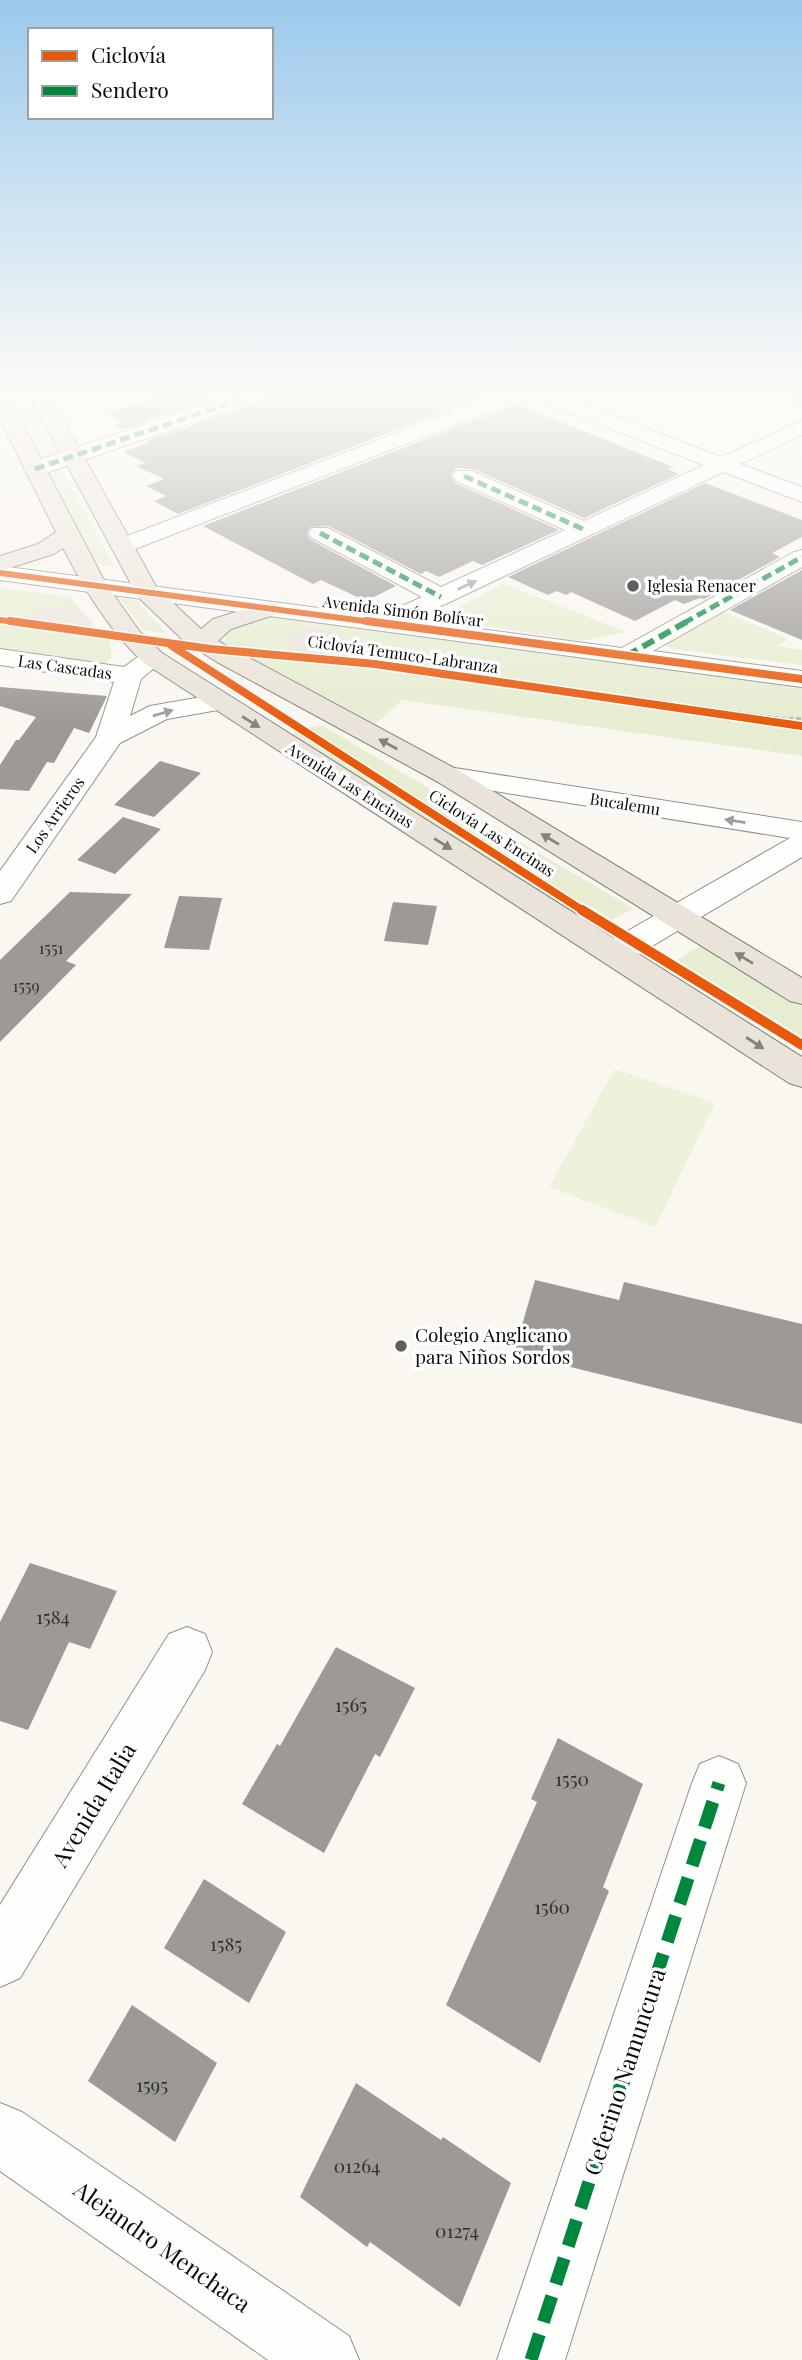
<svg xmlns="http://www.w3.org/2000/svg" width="802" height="2360" font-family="'Playfair Display',serif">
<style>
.green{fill:#e6edd1}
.pitch{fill:#eff1db}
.plaza{fill:#e9e4dc}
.building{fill:#9c9996}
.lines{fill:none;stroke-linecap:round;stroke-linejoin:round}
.minor-casing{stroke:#93918f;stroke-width:2}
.major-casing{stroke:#807f7c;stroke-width:2}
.path{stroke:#b7b6b5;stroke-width:3.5;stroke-dasharray:5 2.5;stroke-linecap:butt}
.minor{fill:#fefefd;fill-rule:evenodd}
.major{fill:#eae3d9;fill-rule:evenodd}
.quiet-far2{stroke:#00873e;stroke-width:5;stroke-dasharray:10 5;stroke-linecap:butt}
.quiet-far1{stroke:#00873e;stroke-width:6;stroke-dasharray:13 6;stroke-linecap:butt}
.quiet{stroke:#00873e;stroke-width:13;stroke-dasharray:27 13;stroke-linecap:butt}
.cycleway-far2-casing{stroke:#fff;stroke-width:9}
.cycleway-far1-casing{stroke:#fff;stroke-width:11}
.cycleway-casing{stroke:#fff;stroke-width:14}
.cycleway-far2{stroke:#e8590c;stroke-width:6}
.cycleway-far1{stroke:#e8590c;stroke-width:8}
.cycleway{stroke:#e8590c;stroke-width:10}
.oneway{fill:#9d9d9d}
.oneway2{fill:#86827d}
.poi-dot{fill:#5f5e5c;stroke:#fff;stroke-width:2.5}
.labels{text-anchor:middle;stroke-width:7;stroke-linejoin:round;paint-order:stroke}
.far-poi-label{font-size:16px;fill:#0c0c0c;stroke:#fff;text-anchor:start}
.far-street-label{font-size:16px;fill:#0c0c0c;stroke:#fff}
.number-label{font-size:16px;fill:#302f2e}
.poi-label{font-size:19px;fill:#0c0c0c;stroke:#fff;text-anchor:start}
.near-number-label{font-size:19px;fill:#302f2e}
.near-street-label{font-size:23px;fill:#0c0c0c;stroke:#fff}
</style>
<rect width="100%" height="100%" fill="#faf6f0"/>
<path class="green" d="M 0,396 L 40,396 L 73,456 L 35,469 Z
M 63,471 L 114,566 L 98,565 L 49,473 Z
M 504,584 L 627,632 L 581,641 L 436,618 Z
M 0,588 L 70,597 L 100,633 L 110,639 L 111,657 L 104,665 L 0,650 Z
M 119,598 L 136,600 L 167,634 L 144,630 Z
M 722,611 L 788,639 L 777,646 L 802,650 L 802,665 L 671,649 L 662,642 Z
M 272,616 L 802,686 L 802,756 L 402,700 L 375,724 L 233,649 L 225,642 L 227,630 L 250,618 Z
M 323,726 L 634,909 L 594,927 L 290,735 L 310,727 Z
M 704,943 L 802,1006 L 802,1043 L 677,960 Z"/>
<path class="pitch" d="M 615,1069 L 715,1103 L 655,1227 L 549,1187 Z"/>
<path class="plaza" d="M 75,603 L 98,630 L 12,619 L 46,611 Z
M 306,627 L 331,631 L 349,639 L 351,647 L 346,655 L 330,659 L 301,656 L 288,640 L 293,633 Z"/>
<path class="building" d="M 160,396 L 220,396 L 123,429 L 114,425 L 123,422 L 107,413 Z
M 262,396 L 484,396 L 178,514 L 154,501 L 166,496 L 146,486 L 164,479 L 136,466 L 145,463 L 123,452 L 149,443 L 146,441 L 259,402 Z
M 516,404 L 673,467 L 668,469 L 679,474 L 584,518 L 473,469 L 456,468 L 451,475 L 455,483 L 559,530 L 482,565 L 473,561 L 439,577 L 426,571 L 421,574 L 329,526 L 310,527 L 307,534 L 311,540 L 396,586 L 366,601 L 321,580 L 313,584 L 203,526 Z
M 705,483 L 802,520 L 802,537 L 772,553 L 780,557 L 704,599 L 700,598 L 684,604 L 675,600 L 635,621 L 571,592 L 566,595 L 557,591 L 548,595 L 508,577 Z
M 802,570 L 802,640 L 730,610 Z
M 0,687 L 107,696 L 89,733 L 74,728 L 54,763 L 47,762 L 29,791 L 0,789 L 0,765 L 16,740 L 19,740 L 36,717 L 0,706 Z
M 160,761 L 201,773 L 154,817 L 114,805 Z
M 123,817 L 161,829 L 115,874 L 77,860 Z
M 70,892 L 132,894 L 66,961 L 76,965 L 0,1042 L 0,960 Z
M 179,896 L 222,898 L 209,950 L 164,948 Z
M 393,902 L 437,906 L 428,945 L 384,941 Z
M 535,1280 L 619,1300 L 624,1282 L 802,1324 L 802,1424 L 514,1353 Z
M 30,1563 L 117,1591 L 90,1649 L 69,1642 L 28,1730 L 0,1721 L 0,1622 Z
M 336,1647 L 415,1688 L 380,1757 L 375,1754 L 324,1853 L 242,1804 L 277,1744 L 280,1746 Z
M 558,1738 L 643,1784 L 603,1887 L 609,1891 L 540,2063 L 446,2005 L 537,1802 L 531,1799 Z
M 204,1879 L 286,1932 L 249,2003 L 164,1948 Z
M 132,2005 L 217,2063 L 175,2142 L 88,2081 Z
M 356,2083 L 441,2140 L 443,2137 L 511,2183 L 460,2307 L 370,2242 L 367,2247 L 300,2197 Z"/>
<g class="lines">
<defs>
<path id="minor" d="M 230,396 L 260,396 L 258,400 L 43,474 L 27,474 L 24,469 L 27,464 Z
M 493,396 L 521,396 L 519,400 L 130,551 L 114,551 L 110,546 L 114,541 Z
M 534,396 L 562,396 L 721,457 L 802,421 L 802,435 L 740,464 L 802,487 L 802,502 L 723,472 L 412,620 L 622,648 L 794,552 L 802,550 L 802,567 L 653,651 L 802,671 L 802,687 L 0,580 L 0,566 L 380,616 L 422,597 L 312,538 L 309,533 L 312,528 L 328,528 L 441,587 L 565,530 L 456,481 L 453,476 L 456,471 L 472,471 L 584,521 L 704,465 L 536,400 Z
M 783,396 L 802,396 L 802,406 L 785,400 Z
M 0,649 L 124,667 C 137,658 145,648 162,653 L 166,658 L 141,679 L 130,716 L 150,706 L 219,694 L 229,696 L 232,702 L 229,708 L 167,719 L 120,743 L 11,901 L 0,904 L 0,871 L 96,737 L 114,682 L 0,665 Z
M 448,767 L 802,822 L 802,857 L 627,961 L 615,964 L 603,961 L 598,953 L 603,945 L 790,838 L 438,782 L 434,776 L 438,770 Z
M 187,1627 L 205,1634 L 212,1652 L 205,1670 L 20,1978 L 0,1987 L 0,1905 L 169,1634 Z
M 719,1756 L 738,1764 L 746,1783 L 565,2360 L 497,2360 L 692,1783 L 700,1764 Z
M 0,2103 L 22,2112 L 349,2336 L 359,2360 L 268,2360 L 0,2171 Z"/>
<path id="major" d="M 0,396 L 7,396 L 10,400 L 106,584 L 140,632 L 162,653 L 802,1057 L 802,1087 L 789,1083 L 144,663 C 109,630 85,590 63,548 L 54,554 L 0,571 L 0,556 L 38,544 L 56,532 L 0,420 Z
M 30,396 L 50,396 L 157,588 L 201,629 L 213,619 L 268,602 L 277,604 L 280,609 L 277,614 L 231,629 L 218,641 L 458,770 L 802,978 L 802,1004 L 790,1001 L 438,782 L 217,662 L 184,641 L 138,597 Z"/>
</defs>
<use href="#minor" class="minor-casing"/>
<use href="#major" class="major-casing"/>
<path class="path" d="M 382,657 L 395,665 L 784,719 L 802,719"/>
<use href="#minor" class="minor"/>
<use href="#major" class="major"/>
<path class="quiet-far2" d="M 792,396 L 802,400
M 35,469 L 251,396
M 464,476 L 585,530
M 320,533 L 441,597
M 684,623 L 802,557"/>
<path class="quiet-far1" d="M 626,656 L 688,621"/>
<path class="quiet" d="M 531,2360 L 719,1783"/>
<defs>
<path id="cycleway-far2" d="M 0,573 L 379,623
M 0,620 L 23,623"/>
<path id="cycleway-far1" d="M 10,621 L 211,649 L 375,664 L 802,726
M 366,621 L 802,679
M 172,646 L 585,912"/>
<path id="cycleway" d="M 582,910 L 802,1045"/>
</defs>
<use href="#cycleway-far2" class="cycleway-far2-casing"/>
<use href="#cycleway-far1" class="cycleway-far1-casing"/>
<use href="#cycleway" class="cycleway-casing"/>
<use href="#cycleway-far2" class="cycleway-far2"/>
<use href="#cycleway-far1" class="cycleway-far1"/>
<use href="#cycleway" class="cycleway"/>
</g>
<defs><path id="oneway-solid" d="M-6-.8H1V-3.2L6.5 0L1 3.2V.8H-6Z" transform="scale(1.75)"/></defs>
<g class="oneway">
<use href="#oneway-solid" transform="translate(467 585) rotate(-25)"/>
<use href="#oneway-solid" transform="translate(163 713) rotate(-16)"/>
<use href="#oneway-solid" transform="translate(735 821) rotate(-171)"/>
</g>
<g class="oneway2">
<use href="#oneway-solid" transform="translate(251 722) rotate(32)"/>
<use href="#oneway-solid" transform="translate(388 744) rotate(-152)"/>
<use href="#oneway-solid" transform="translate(550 839) rotate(-149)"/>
<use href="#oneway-solid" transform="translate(443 844) rotate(32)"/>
<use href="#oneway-solid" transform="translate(744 958) rotate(-149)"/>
<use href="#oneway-solid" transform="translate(755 1043) rotate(33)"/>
</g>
<linearGradient id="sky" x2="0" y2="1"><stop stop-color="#9bc9ec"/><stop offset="0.54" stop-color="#fdfbf8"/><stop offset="1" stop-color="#fdfbf8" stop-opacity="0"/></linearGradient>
<rect width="802" height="727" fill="url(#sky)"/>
<g class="poi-dot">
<circle cx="633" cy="586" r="7"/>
<circle cx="401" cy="1346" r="7"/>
</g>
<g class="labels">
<g class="far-poi-label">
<text x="647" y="592">Iglesia Renacer</text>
</g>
<g class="far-street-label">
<text transform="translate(403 611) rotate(7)" y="6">Avenida Simón Bolívar</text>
<text transform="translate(403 654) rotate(8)" y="6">Ciclovía Temuco-Labranza</text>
<text transform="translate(65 667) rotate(8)" y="6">Las Cascadas</text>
<text transform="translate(350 785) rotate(32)" y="6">Avenida Las Encinas</text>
<text transform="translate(625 804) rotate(9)" y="6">Bucalemu</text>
<text transform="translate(55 815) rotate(-55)" y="6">Los Arrieros</text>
<text transform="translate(492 833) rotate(33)" y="6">Ciclovía Las Encinas</text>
</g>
<g class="number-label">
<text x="51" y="954">1551</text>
<text x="26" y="992">1559</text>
</g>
<g class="poi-label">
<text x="415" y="1342">Colegio Anglicano<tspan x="415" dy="22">para Niños Sordos</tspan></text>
</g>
<g class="near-number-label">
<text x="53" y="1624">1584</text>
<text x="351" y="1712">1565</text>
<text x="572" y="1786">1550</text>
<text x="552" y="1914">1560</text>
<text x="226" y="1951">1585</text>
<text x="152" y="2092">1595</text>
<text x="357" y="2173">01264</text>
<text x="457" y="2238">01274</text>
</g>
<g class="near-street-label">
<text transform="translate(94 1805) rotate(-59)" y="8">Avenida Italia</text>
<text transform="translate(625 2072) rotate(-72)" y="8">Ceferino Namuncura</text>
<text transform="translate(162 2247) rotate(35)" y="8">Alejandro Menchaca</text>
</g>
</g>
<rect x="28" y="28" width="245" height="91" fill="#ffffff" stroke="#9e9e9e" stroke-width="2"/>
<rect x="42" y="51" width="35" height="10" fill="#e8590c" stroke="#9e9e9e" stroke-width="2"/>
<text x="91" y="63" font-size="21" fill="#0c0c0c">Ciclovía</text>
<rect x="42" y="86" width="35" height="10" fill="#00873e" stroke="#9e9e9e" stroke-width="2"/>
<text x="91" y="98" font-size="21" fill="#0c0c0c">Sendero</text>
</svg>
